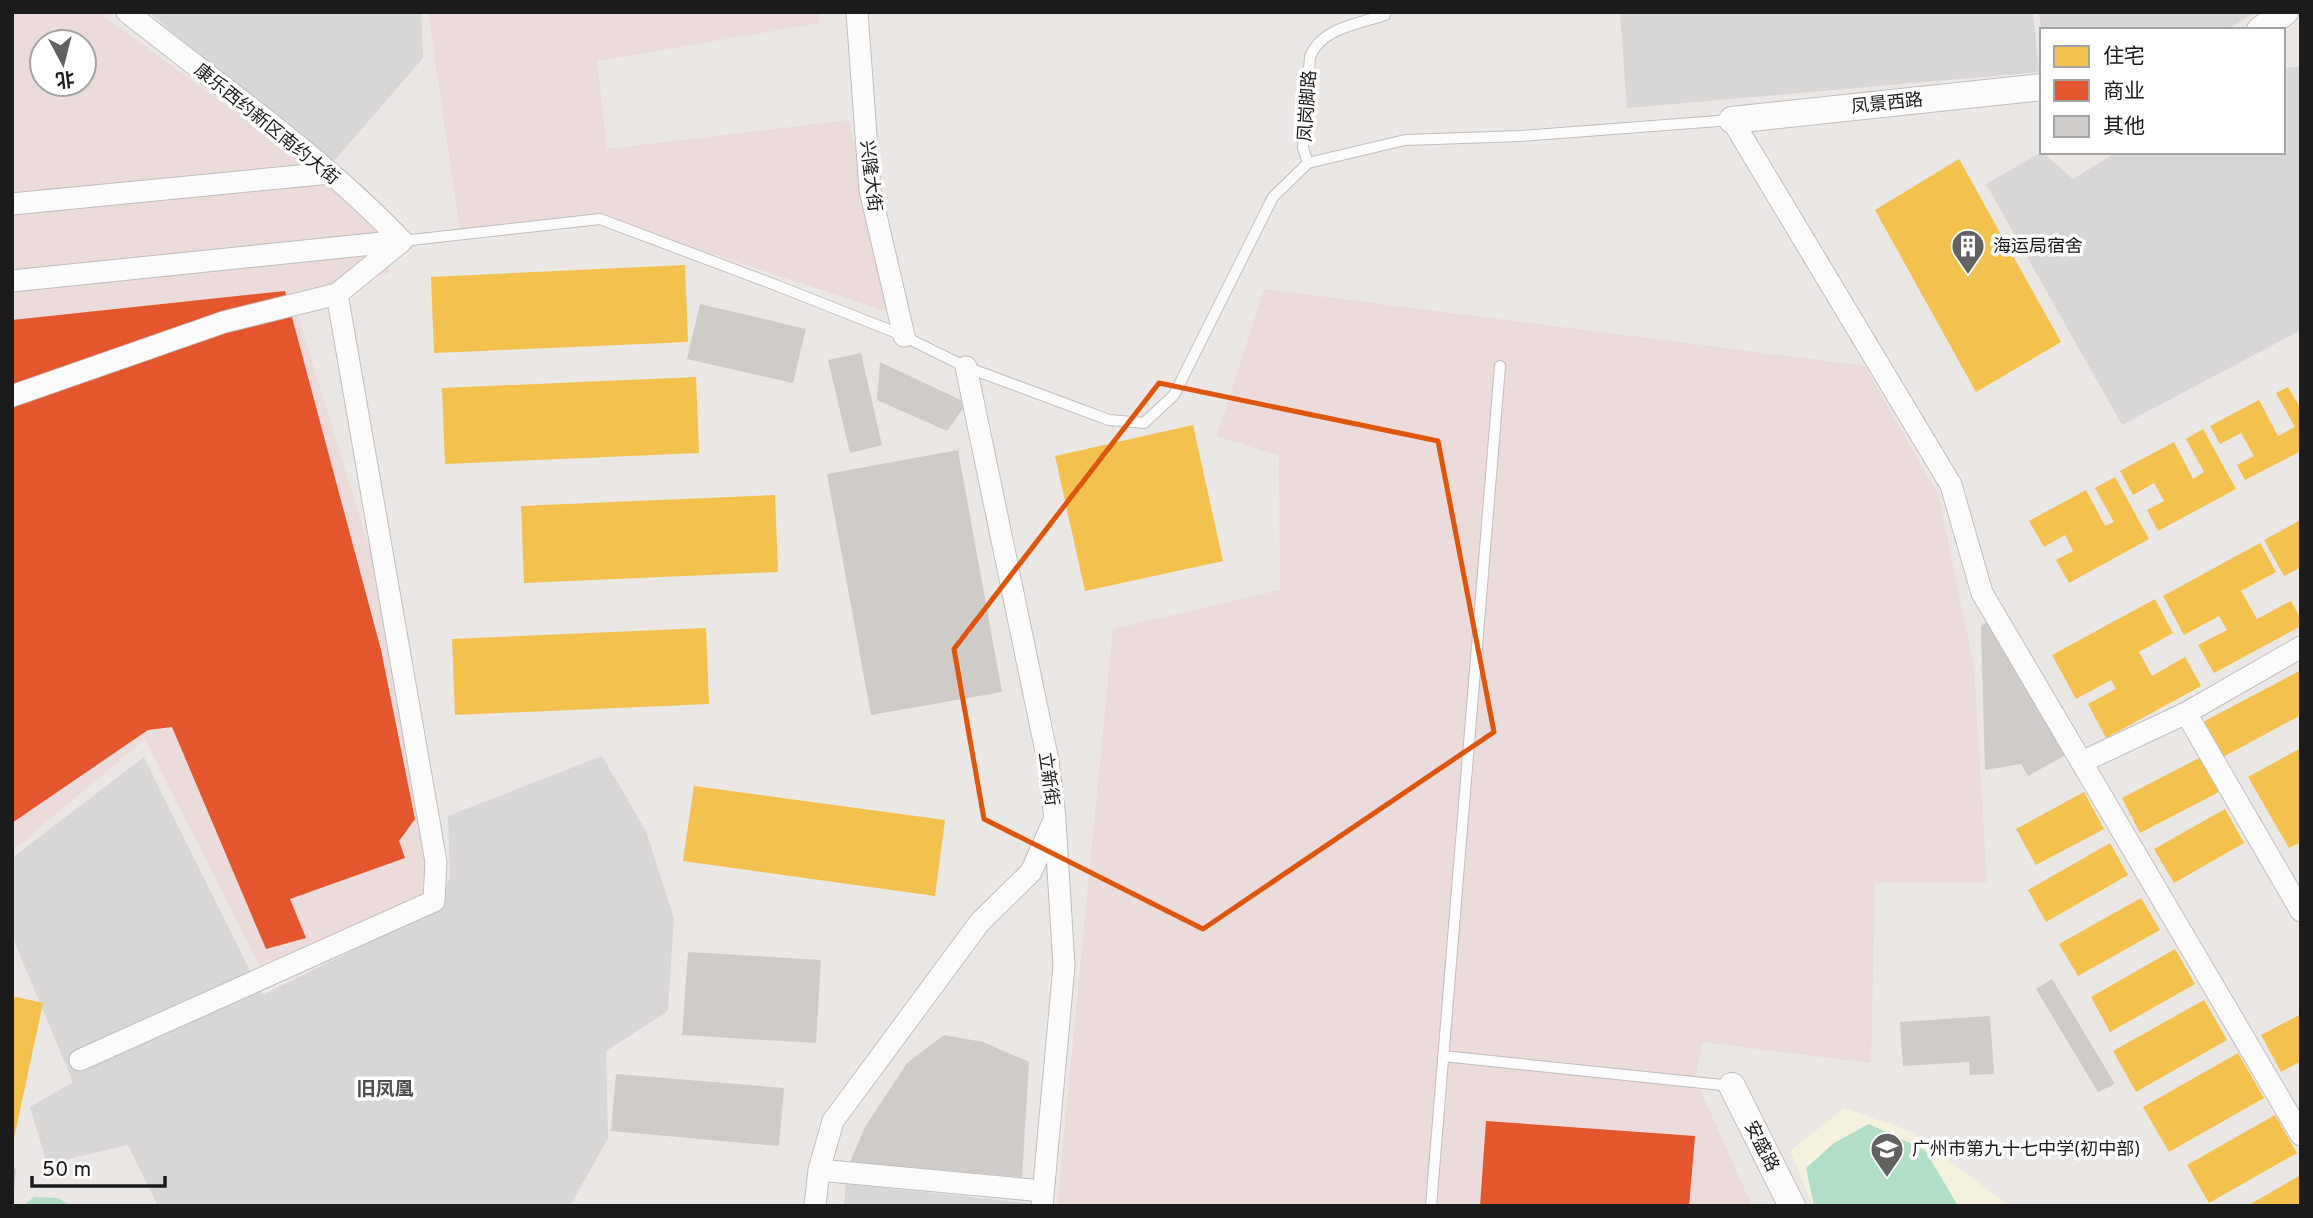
<svg xmlns="http://www.w3.org/2000/svg" width="2313" height="1218" font-family="Overpass,'Noto Sans SC',sans-serif">
<style>
.residential{fill:#d9d7d5}
.commercial{fill:#ebdbda;fill-rule:evenodd}
.education{fill:#f4f1de}
.pitch{fill:#b2dec7}
.homes{fill:#f2c14e}
.shops{fill:#e4572e}
.building{fill:#cecbc9}
.lines{fill:none;stroke-linecap:round;stroke-linejoin:round}
.service-casing{stroke:#c1bfbe;stroke-width:12}
.minor-casing{stroke:#c1bfbe;stroke-width:23}
.tertiary-casing{stroke:#c1bfbe;stroke-width:28}
.service{stroke:#fcfbfb;stroke-width:10}
.minor{stroke:#fcfbfb;stroke-width:21}
.tertiary{stroke:#fcfbfb;stroke-width:26}
.marked{fill:none;stroke:#de560d;stroke-width:5;stroke-linejoin:round}
.labels{text-anchor:middle;stroke-width:7;stroke-linejoin:round;paint-order:stroke}
.street-label{font-size:18px;fill:#1b1b1b;stroke:#fff}
.poi-label{font-size:18px;fill:#1b1b1b;stroke:#fff;text-anchor:start}
.neighbourhood-label{font-size:19px;font-weight:bold;fill:#4e4e4e;stroke:#fff}
</style>
<rect width="100%" height="100%" fill="#eae7e4"/>
<path class="residential" d="M 149,12 L 421,12 L 423,58 L 328,168 Z
M 1620,12 L 2033,12 L 2039,72 L 1627,108 Z
M 2039,12 L 2256,12 L 2226,30 L 2042,30 L 2042,38 Z
M 2289,67 L 2301,67 L 2301,330 L 2122,425 L 1986,184 L 2042,152 L 2073,179 L 2117,152 L 2283,152 L 2283,70 Z
M 602,756 L 646,831 L 674,918 L 668,1011 L 606,1051 L 608,1138 L 570,1206 L 158,1206 L 128,1145 L 47,1164 L 30,1107 L 73,1082 L 12,936 L 12,858 L 144,757 L 262,995 L 437,909 L 450,877 L 448,816 Z
M 846,1184 L 1036,1204 L 844,1206 Z"/>
<path class="commercial" d="M 12,12 L 98,12 L 392,226 L 389,273 L 291,293 L 401,651 L 435,890 L 265,976 L 145,739 L 12,851 ZM 42,42 L 84,42 L 84,84 L 42,84 Z
M 428,12 L 818,12 L 820,23 L 597,61 L 607,149 L 849,120 L 890,313 L 599,216 L 460,230 Z
M 1264,289 L 1865,366 L 1939,497 L 1974,667 L 1987,883 L 1875,883 L 1871,1063 L 1703,1042 L 1695,1078 L 1752,1206 L 1057,1206 L 1113,629 L 1280,590 L 1279,456 L 1217,436 Z"/>
<path class="education" d="M 1844,1108 L 1910,1131 L 2009,1206 L 1813,1206 L 1790,1151 Z"/>
<path class="pitch" d="M 1869,1124 L 1925,1150 L 1958,1206 L 1814,1206 L 1806,1168 L 1834,1143 Z
M 34,1197 L 58,1198 L 71,1206 L 23,1206 Z"/>
<path class="homes" d="M 1959,159 L 2061,342 L 1976,392 L 1875,210 Z
M 685,265 L 688,342 L 434,353 L 431,277 Z
M 696,377 L 699,453 L 445,464 L 442,388 Z
M 2288,387 L 2301,409 L 2301,451 L 2245,480 L 2237,465 L 2254,456 L 2241,433 L 2220,444 L 2210,426 L 2259,400 L 2278,436 L 2295,427 L 2276,393 Z
M 1193,425 L 1223,561 L 1085,591 L 1055,456 Z
M 2203,429 L 2236,489 L 2158,531 L 2147,510 L 2164,501 L 2154,483 L 2133,495 L 2120,471 L 2174,442 L 2193,479 L 2204,472 L 2186,439 Z
M 2115,477 L 2149,539 L 2069,583 L 2056,560 L 2073,551 L 2065,535 L 2044,547 L 2029,521 L 2086,490 L 2105,526 L 2114,522 L 2095,488 Z
M 775,495 L 778,572 L 524,583 L 521,506 Z
M 2301,520 L 2301,567 L 2284,576 L 2264,540 Z
M 2260,543 L 2276,572 L 2241,591 L 2257,619 L 2291,601 L 2301,619 L 2301,626 L 2214,673 L 2198,645 L 2227,630 L 2219,616 L 2184,635 L 2163,596 Z
M 2155,599 L 2173,633 L 2139,652 L 2152,676 L 2185,657 L 2201,686 L 2106,738 L 2088,704 L 2116,689 L 2111,680 L 2076,699 L 2052,655 Z
M 706,628 L 709,704 L 455,715 L 452,639 Z
M 2301,670 L 2301,715 L 2223,757 L 2203,722 Z
M 2301,748 L 2301,842 L 2289,848 L 2248,777 Z
M 2201,757 L 2219,792 L 2140,833 L 2122,798 Z
M 694,786 L 945,820 L 935,896 L 683,861 Z
M 2084,792 L 2104,829 L 2036,865 L 2016,829 Z
M 2225,809 L 2244,843 L 2174,883 L 2154,849 Z
M 2110,843 L 2128,875 L 2046,922 L 2028,890 Z
M 2141,898 L 2160,930 L 2078,976 L 2059,944 Z
M 2175,949 L 2195,984 L 2110,1032 L 2091,997 Z
M 12,996 L 43,1003 L 13,1143 L 12,1142 Z
M 2204,1000 L 2227,1040 L 2136,1092 L 2113,1051 Z
M 2301,1014 L 2301,1061 L 2281,1072 L 2261,1035 Z
M 2238,1053 L 2264,1098 L 2169,1152 L 2143,1107 Z
M 2275,1115 L 2297,1153 L 2209,1203 L 2187,1165 Z
M 2301,1175 L 2301,1206 L 2247,1206 Z"/>
<path class="shops" d="M 285,291 L 381,650 L 415,819 L 399,841 L 405,858 L 290,899 L 306,938 L 266,949 L 172,727 L 148,730 L 12,823 L 12,320 Z
M 1486,1121 L 1695,1136 L 1689,1206 L 1480,1206 Z"/>
<path class="building" d="M 700,304 L 806,329 L 793,383 L 687,359 Z
M 861,353 L 882,445 L 850,453 L 828,360 Z
M 880,362 L 967,403 L 947,431 L 877,400 Z
M 958,450 L 1002,692 L 871,715 L 827,474 Z
M 1989,620 L 2067,754 L 2028,776 L 2021,764 L 1985,770 L 1981,626 Z
M 688,952 L 821,960 L 816,1043 L 682,1035 Z
M 2052,979 L 2115,1084 L 2098,1092 L 2036,989 Z
M 1990,1016 L 1994,1074 L 1970,1075 L 1969,1062 L 1903,1066 L 1900,1022 Z
M 944,1035 L 983,1042 L 1029,1062 L 1022,1177 L 850,1162 L 865,1127 L 907,1063 Z
M 616,1074 L 784,1088 L 779,1146 L 611,1131 Z
M 12,1168 L 16,1169 L 14,1192 L 12,1192 Z"/>
<g class="lines">
<defs>
<path id="service" d="M 1308,163 L 1303,148 L 1310,57 C 1321,28 1358,24 1385,15 L 1386,12
M 402,241 L 600,219 L 773,284 L 897,333 L 966,367 L 1058,401 L 1109,420 L 1144,423 L 1174,395 L 1273,197 L 1308,163 L 1405,140 L 1521,136 L 1732,120
M 1443,1056 L 1732,1086
M 1431,1206 L 1500,366"/>
<path id="minor" d="M 127,12 C 220,86 320,155 402,241
M 857,12 L 870,190 L 904,336
M 1732,120 L 1951,485 L 1982,593 L 2301,1135
M 12,204 L 330,173
M 12,281 L 402,241
M 12,396 L 224,322 L 337,294 L 402,241
M 2301,647 L 2186,713 L 2301,911
M 2082,762 L 2186,713
M 80,1060 L 434,901 L 436,862 L 337,294
M 819,1170 L 1043,1191
M 815,1206 L 819,1170 L 833,1121 L 980,922 L 1031,872 L 1055,818 L 1048,761 L 966,367
M 1042,1206 L 1064,966 L 1055,821"/>
<path id="tertiary" d="M 2260,30 L 2285,12
M 1732,120 L 2042,87
M 1732,1086 L 1792,1206"/>
</defs>
<use href="#service" class="service-casing"/>
<use href="#minor" class="minor-casing"/>
<use href="#tertiary" class="tertiary-casing"/>
<use href="#service" class="service"/>
<use href="#minor" class="minor"/>
<use href="#tertiary" class="tertiary"/>
</g>
<path class="marked" d="M 1159,383 L 1438,441 L 1494,732 L 1203,929 L 984,819 L 954,649 Z"/>
<defs>
<symbol id="building-pin" viewBox="-11 -11 22 30"><path d="M0 17L-7.5 6A9.5 9.5 0 1 1 7.5 6Z" fill="#636261" stroke="#fff"/><path d="M-4-6H4V6H1V3H-1V6H-4ZM-2.5-4.3h1.7v1.8h-1.7ZM.8-4.3h1.7v1.8H.8ZM-2.5-1h1.7V.8h-1.7ZM.8-1h1.7V.8H.8Z" fill="#fff"/></symbol>
<symbol id="school-pin" viewBox="-11 -11 22 30"><path d="M0 17L-7.5 6A9.5 9.5 0 1 1 7.5 6Z" fill="#636261" stroke="#fff"/><path d="M0-5L7-2L0 1L-7-2ZM-4 1L0 2.5L4 1V4Q0 6-4 4Z" fill="#fff"/></symbol>
</defs>
<g fill-rule="evenodd">
<use href="#building-pin" x="1949" y="227" width="38" height="52"/>
<use href="#school-pin" x="1868" y="1130" width="38" height="52"/>
</g>
<g class="labels">
<g class="street-label">
<text transform="translate(1887 103) rotate(-6)" y="6">凤景西路</text>
<text transform="translate(1307 106) rotate(-86)" y="6">凤岗脚路</text>
<text transform="translate(267 124) rotate(39)" y="6">康乐西约新区南约大街</text>
<text transform="translate(871 176) rotate(83)" y="6">兴隆大街</text>
<text transform="translate(1049 779) rotate(82)" y="6">立新街</text>
<text transform="translate(1762 1146) rotate(63)" y="6">安盛路</text>
</g>
<g class="poi-label">
<text x="1993" y="252">海运局宿舍</text>
<text x="1912" y="1155">广州市第九十七中学(初中部)</text>
</g>
<g class="neighbourhood-label">
<text x="385" y="1095">旧凤凰</text>
</g>
</g>
<rect width="2313" height="1218" fill="none" stroke="#1b1b1b" stroke-width="28"/>
<rect x="2040" y="28" width="245" height="126" fill="#ffffff" stroke="#a4a4a4" stroke-width="2"/>
<rect x="2054" y="46" width="35" height="21" fill="#f2c14e" stroke="#a4a4a4" stroke-width="2"/>
<text x="2103" y="63" font-size="21" fill="#1b1b1b">住宅</text>
<rect x="2054" y="80" width="35" height="21" fill="#e4572e" stroke="#a4a4a4" stroke-width="2"/>
<text x="2103" y="98" font-size="21" fill="#1b1b1b">商业</text>
<rect x="2054" y="116" width="35" height="21" fill="#cecbc9" stroke="#a4a4a4" stroke-width="2"/>
<text x="2103" y="133" font-size="21" fill="#1b1b1b">其他</text>
<g transform="translate(63 63) rotate(173)"><circle r="33" fill="#ffffff" stroke="#a4a4a4" stroke-width="2"/>
<path d="M0-5L12 26L0 18L-12 26Z" fill="#636261"/>
<text y="-10" font-size="19" font-weight="bold" text-anchor="middle" fill="#1b1b1b">北</text>
</g>
<path d="M32 1176v10h133v-10" fill="none" stroke="#1b1b1b" stroke-width="3.5"/>
<text x="42" y="1176" font-size="21" fill="#1b1b1b" stroke="#ffffff" stroke-width="5" paint-order="stroke">50 m</text>
</svg>
